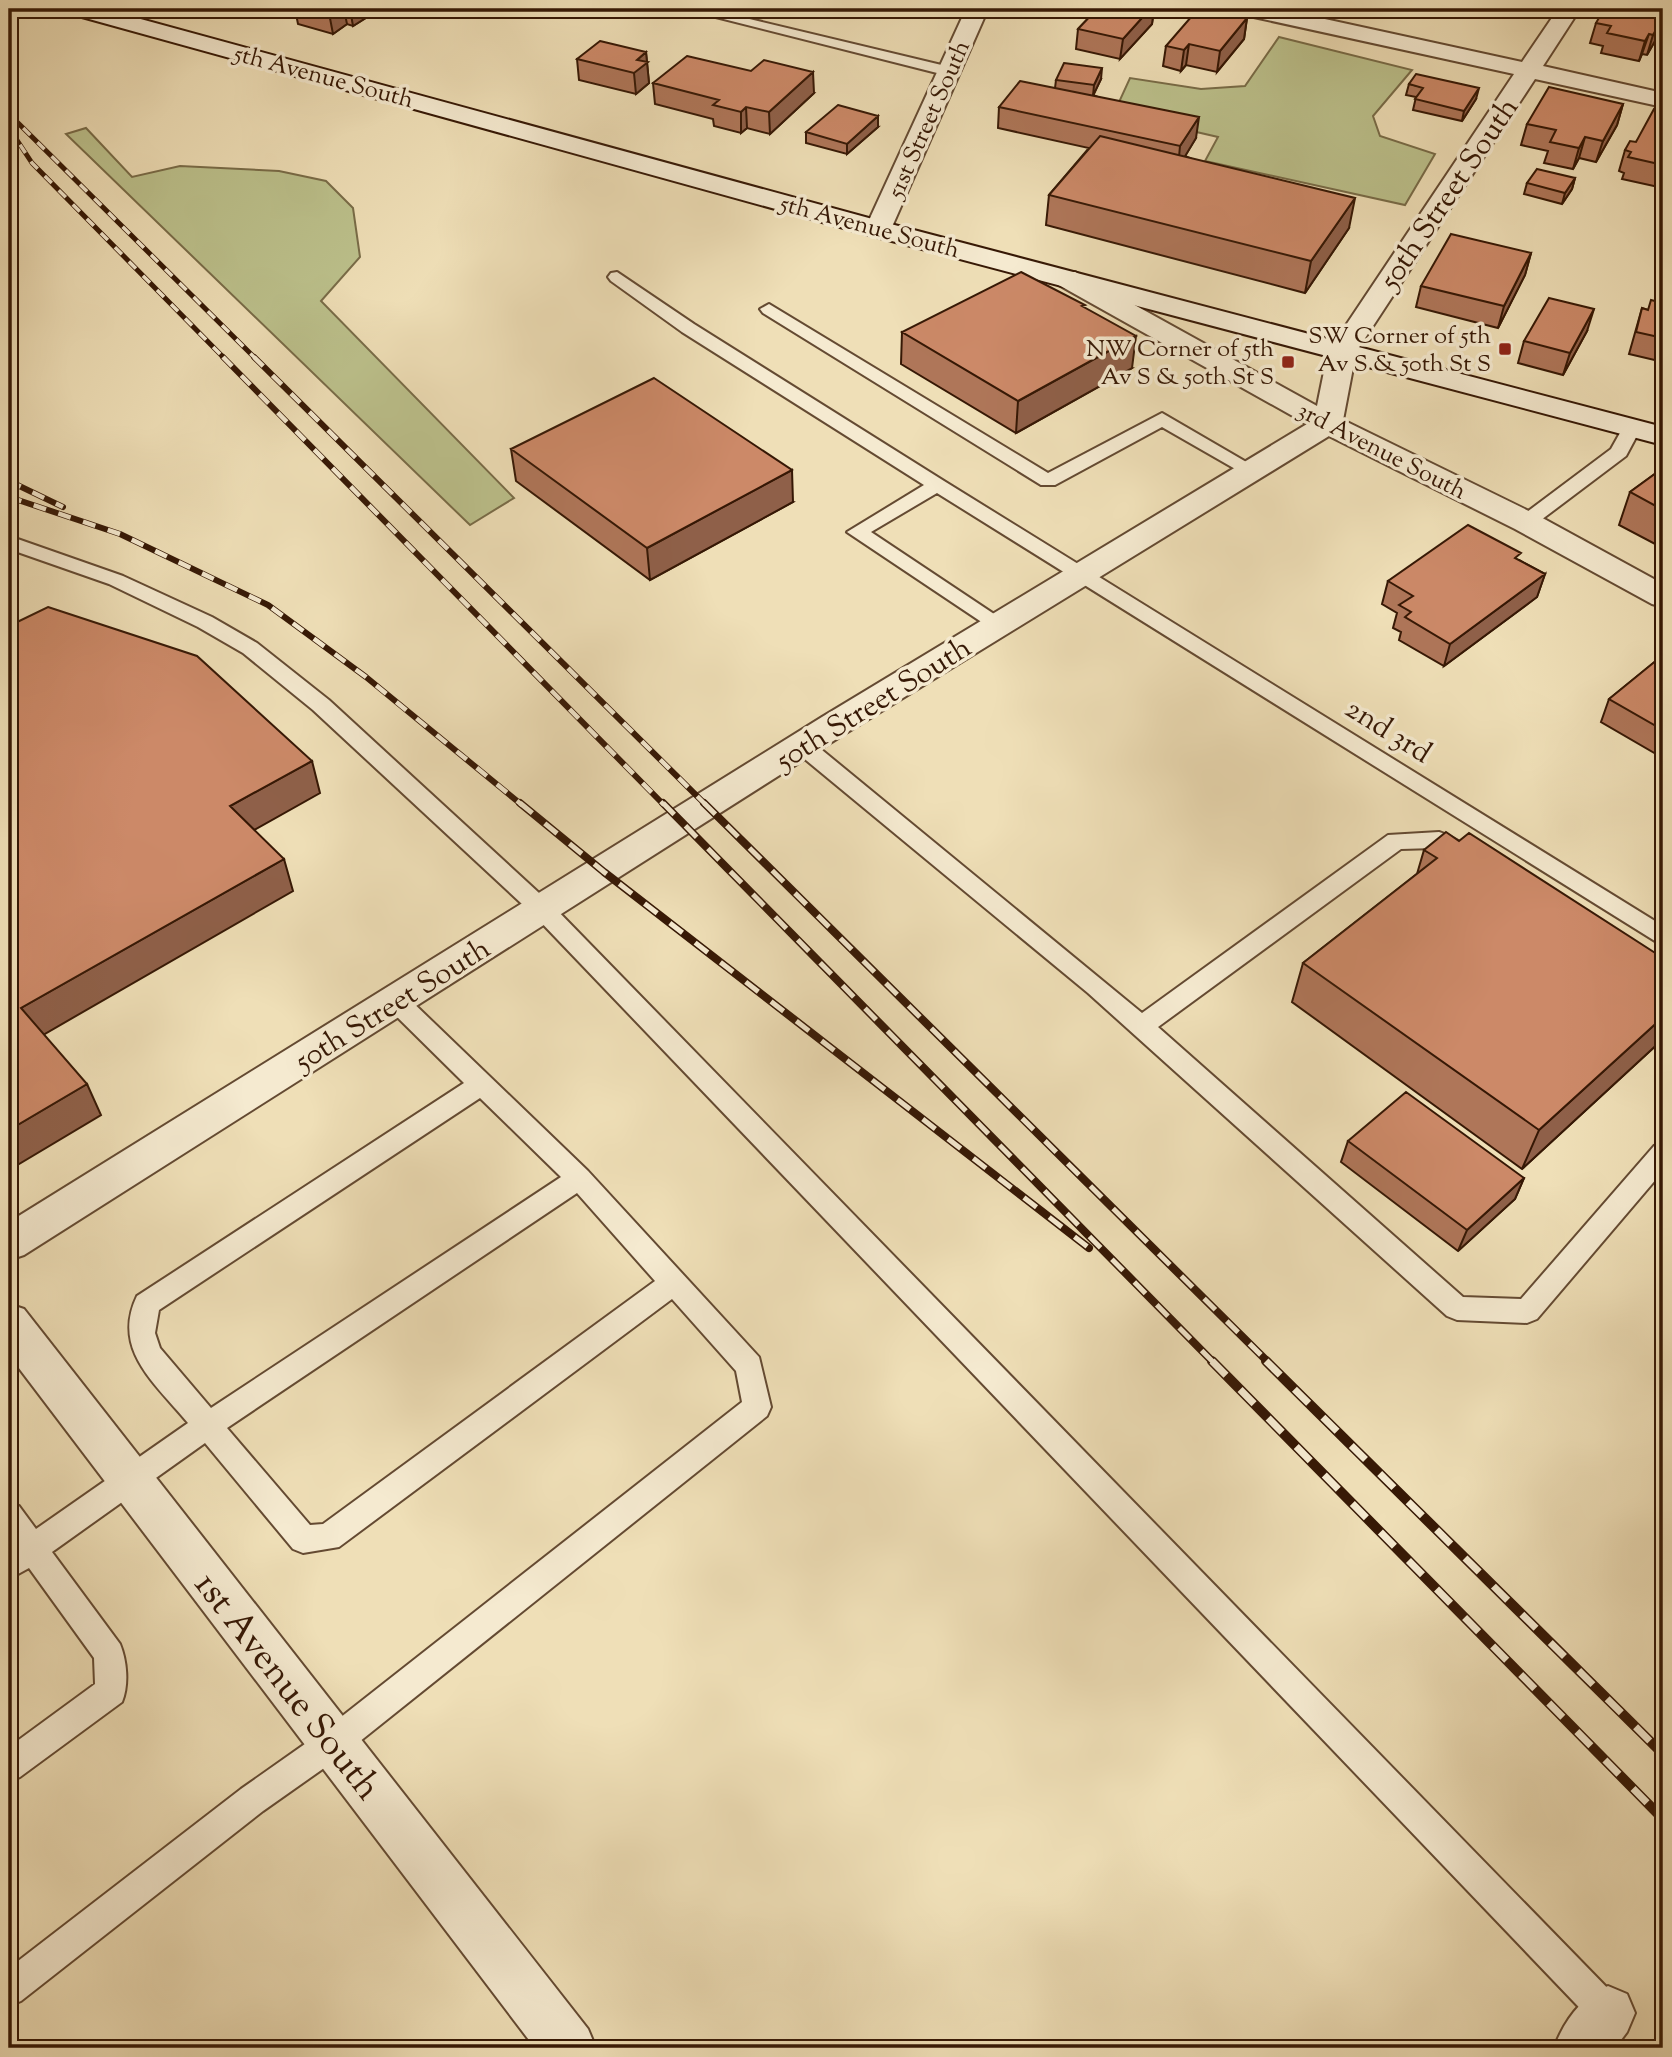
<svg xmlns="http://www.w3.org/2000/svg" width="1672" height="2057" font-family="'Sorts Mill Goudy',serif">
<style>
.green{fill:#bcc18c;stroke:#796c48;stroke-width:2}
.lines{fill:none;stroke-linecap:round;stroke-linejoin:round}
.lane-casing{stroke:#644a32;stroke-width:4}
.street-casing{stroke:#644a32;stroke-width:4}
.secondary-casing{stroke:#361805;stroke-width:4}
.lane{fill:#f5ead0;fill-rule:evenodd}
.street{fill:#f5ead0;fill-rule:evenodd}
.secondary{fill:#f5ead0;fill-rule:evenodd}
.rail-far3-casing{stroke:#361805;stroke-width:5}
.rail-far2-casing{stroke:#361805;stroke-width:6}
.rail-far1-casing{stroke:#361805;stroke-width:8}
.rail-casing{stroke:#361805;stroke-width:10}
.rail-far3{stroke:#f5ead0;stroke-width:3.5;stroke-dasharray:10;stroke-linecap:butt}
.rail-far2{stroke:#f5ead0;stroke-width:4.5;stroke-dasharray:13;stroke-linecap:butt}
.rail-far1{stroke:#f5ead0;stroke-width:5;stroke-dasharray:16;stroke-linecap:butt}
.rail{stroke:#f5ead0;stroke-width:7;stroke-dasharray:20;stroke-linecap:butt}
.wall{fill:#af7659;stroke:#361805;stroke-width:2}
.shaded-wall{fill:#8f6049;stroke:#361805;stroke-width:2}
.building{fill:#cc8968;stroke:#361805;stroke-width:2}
.poi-dot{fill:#8f2418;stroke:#f5ead0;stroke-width:2.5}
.labels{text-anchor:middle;stroke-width:7;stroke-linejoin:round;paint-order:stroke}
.far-street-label{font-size:24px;fill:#361805;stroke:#f5ead0}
.far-poi-label{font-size:24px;fill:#361805;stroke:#f5ead0;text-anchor:end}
.street-label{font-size:30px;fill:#361805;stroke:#f5ead0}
.near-street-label{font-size:37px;fill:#361805;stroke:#f5ead0}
</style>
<rect width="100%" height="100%" fill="#efdfb7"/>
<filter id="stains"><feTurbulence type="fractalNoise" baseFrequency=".00286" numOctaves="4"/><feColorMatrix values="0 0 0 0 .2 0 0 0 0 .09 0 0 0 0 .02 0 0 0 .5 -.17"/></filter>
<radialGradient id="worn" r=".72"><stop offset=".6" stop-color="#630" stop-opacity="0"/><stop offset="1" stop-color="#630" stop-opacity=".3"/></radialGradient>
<path class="green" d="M 1279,37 L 1412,70 L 1373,116 L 1380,136 L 1435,154 L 1405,205 L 1205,161 L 1218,137 L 1114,113 L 1130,78 L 1201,89 L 1245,86 Z
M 86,128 L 132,177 L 180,166 L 279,171 L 326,181 L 353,208 L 360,257 L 321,301 L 514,498 L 470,525 L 66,134 Z"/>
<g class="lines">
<defs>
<path id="lane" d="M 684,9 L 708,9 L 954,68 L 957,71 L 949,76 Z
M 617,272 L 694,324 L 944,481 L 1663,926 L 1663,946 L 937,493 L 871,532 L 1009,624 L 999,631 L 992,629 L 847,532 L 924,485 L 682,332 L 611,281 L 608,277 L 611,273 Z
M 769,304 L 1048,473 L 1162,413 L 1260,470 L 1251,476 L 1244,474 L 1162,427 L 1055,485 L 1041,485 L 763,313 L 760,309 Z
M 1632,422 L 1641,428 L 1626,456 L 1533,526 L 1519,526 L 1516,522 L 1519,518 L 1611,449 L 1625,424 Z
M 9,536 L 123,576 L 212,617 L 257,643 L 329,700 L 551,904 L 1620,2001 L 1625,2013 L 1620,2025 L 1608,2030 L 1596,2025 L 535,916 L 313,710 L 243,653 L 198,627 L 109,584 L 9,549 Z
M 803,739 L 811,741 L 1142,1013 L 1388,835 L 1439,832 C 1452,836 1469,846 1475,857 L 1472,863 L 1456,863 L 1435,848 L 1401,849 L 1158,1027 L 1463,1297 L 1521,1299 L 1654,1146 L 1663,1143 L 1663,1171 L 1537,1319 L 1527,1323 L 1457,1320 L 1447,1316 L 1088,993 L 795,751 L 792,746 L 795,741 Z
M 397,993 L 406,996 L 588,1171 L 759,1357 L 771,1407 L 767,1416 L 344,1754 L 263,1811 L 21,2001 L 9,2006 L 9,1968 L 241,1789 L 322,1732 L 742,1402 L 736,1371 L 672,1299 L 339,1547 L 303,1553 L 293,1549 L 205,1443 L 52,1552 L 120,1644 C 127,1661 129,1685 122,1702 L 20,1777 L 9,1782 L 9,1747 L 95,1684 L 94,1658 L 29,1568 L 9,1579 L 9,1548 L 13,1545 L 9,1540 L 9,1503 L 19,1506 L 36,1529 L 188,1423 C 156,1384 111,1350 137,1296 L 464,1083 L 388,1008 L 385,1002 L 388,996 ZM 480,1098 L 561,1177 L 211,1408 L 160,1348 L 155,1333 L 159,1310 ZM 577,1193 L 655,1281 L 323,1524 L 310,1525 L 227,1428 Z"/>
<path id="street" d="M 966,9 L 988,9 L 891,229 L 887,235 L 869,235 L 865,229 Z
M 1238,9 L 1279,9 L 1522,62 L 1558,9 L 1580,9 L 1543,66 L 1663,93 L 1663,107 L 1535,79 L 1356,352 L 1343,420 L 1537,515 L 1663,584 L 1663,607 L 1652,604 L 1515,529 L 1329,436 L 846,733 L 24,1255 L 9,1260 L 9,1222 L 822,717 L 1307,424 L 1057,284 L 1053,278 L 1057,272 L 1075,272 L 1317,406 L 1328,352 L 1514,74 L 1249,16 L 1241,14 Z
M 9,1304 L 24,1309 L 588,2029 L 596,2048 L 535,2048 L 9,1355 Z
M 1608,1986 L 1627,1994 L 1635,2013 L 1627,2032 L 1615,2048 L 1554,2048 C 1564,2021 1581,1997 1608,1986 Z"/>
<path id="secondary" d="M 68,9 L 104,9 L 887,223 L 1663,427 L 1663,445 L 869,235 L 71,14 Z"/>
</defs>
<use href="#lane" class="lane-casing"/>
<use href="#street" class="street-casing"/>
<use href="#secondary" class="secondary-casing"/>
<use href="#lane" class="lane"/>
<use href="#street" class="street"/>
<use href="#secondary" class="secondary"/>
<defs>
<path id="rail-far3" d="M 9,114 L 256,359
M 9,128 L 32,163 L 225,359"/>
<path id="rail-far2" d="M 223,357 L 664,805
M 254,357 L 706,805
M 9,481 L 63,507
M 9,497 L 120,534 L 268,605 L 366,677 L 522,805"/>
<path id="rail-far1" d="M 520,803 L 604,872 L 1089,1248
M 663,803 L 1213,1362
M 704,803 L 1268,1362"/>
<path id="rail" d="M 1212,1361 L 1663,1819
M 1266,1361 L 1663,1754"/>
</defs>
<use href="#rail-far3" class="rail-far3-casing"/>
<use href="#rail-far2" class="rail-far2-casing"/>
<use href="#rail-far1" class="rail-far1-casing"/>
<use href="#rail" class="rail-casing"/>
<use href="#rail-far3" class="rail-far3"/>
<use href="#rail-far2" class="rail-far2"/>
<use href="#rail-far1" class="rail-far1"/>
<use href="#rail" class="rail"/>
</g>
<path class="wall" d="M 295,9 L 380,9 L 353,26 L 347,24 L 333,34 L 298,24 Z
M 1097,9 L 1154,9 L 1152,24 L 1120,59 L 1076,49 L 1078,29 Z
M 1427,9 L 1479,9 L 1476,13 L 1472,12 L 1468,17 Z
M 1663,9 L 1663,27 L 1647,55 L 1642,54 L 1639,61 L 1601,53 L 1603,46 L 1590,43 L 1596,23 Z
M 1247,18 L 1244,39 L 1217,72 L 1186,65 L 1181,71 L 1163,66 L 1166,46 Z
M 646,52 L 649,83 L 636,94 L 579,80 L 577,59 Z
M 1101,79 L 1093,95 L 1196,138 L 1185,156 L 1349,228 L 1305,293 L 1046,225 L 1049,195 L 1089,148 L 998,128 L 999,107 L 1055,88 L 1056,80 Z
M 653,83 L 814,93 L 770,134 L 747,128 L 741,133 L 714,126 L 713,119 L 655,104 Z
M 1409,84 L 1476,99 L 1462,121 L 1413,110 L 1416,97 L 1406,95 Z
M 1623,104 L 1617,125 L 1596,162 L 1579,158 L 1573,169 L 1544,163 L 1548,151 L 1521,145 L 1527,124 Z
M 1663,111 L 1663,188 L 1622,179 L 1624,173 L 1619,171 L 1625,150 L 1636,142 Z
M 878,127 L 847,154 L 806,143 L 806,132 Z
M 1575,178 L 1572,189 L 1562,204 L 1524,194 L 1527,183 Z
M 1531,253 L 1525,275 L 1498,328 L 1416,307 L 1421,286 Z
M 1663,303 L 1663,362 L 1629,354 L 1642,308 L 1648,310 Z
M 1587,331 L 1563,375 L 1518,363 L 1524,341 Z
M 902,332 L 1132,368 L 1016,433 L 901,364 Z
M 511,449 L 793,502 L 650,580 L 516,481 Z
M 1663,468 L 1663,540 L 1657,545 L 1619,525 L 1630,492 Z
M 1519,560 L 1545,574 L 1537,597 L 1444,666 L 1399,640 L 1401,632 L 1393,628 L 1397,613 L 1382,604 L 1388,581 Z
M 1663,655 L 1663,758 L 1601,722 L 1609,699 Z
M 1424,850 L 1663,958 L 1663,1039 L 1522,1169 L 1292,1002 L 1303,963 L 1417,874 Z
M 1348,1141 L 1524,1178 L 1515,1199 L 1458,1251 L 1341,1162 Z"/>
<path class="shaded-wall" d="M 336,9 L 344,9 L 347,24 L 333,34 L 329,13 Z
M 350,9 L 380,9 L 353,26 Z
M 1150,9 L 1154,9 L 1152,24 L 1120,59 L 1123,39 Z
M 1470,9 L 1472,9 L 1468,17 Z
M 1663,17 L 1663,27 L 1647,55 L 1653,35 Z
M 1247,18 L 1244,39 L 1217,72 L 1220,51 Z
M 1649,34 L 1642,54 L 1639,61 L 1645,41 Z
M 1189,44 L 1186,65 L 1181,71 L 1184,50 Z
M 646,52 L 649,83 L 636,94 L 634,73 L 637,60 Z
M 1102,68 L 1101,79 L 1093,96 L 1094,85 Z
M 813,72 L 814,93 L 770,134 L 769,112 Z
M 1479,88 L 1476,99 L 1462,121 L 1464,111 Z
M 1623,104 L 1617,125 L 1596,162 L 1603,141 Z
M 746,107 L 747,128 L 741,133 L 741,112 Z
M 878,116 L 878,127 L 847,154 L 847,144 Z
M 1199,117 L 1196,138 L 1178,168 L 1180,146 Z
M 1585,137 L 1579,158 L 1573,169 L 1579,148 Z
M 1575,178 L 1572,189 L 1562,204 L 1565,193 Z
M 1355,198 L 1349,228 L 1305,293 L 1311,261 Z
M 1531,253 L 1525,275 L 1498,328 L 1504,306 Z
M 1594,309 L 1587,331 L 1563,375 L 1570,353 Z
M 1136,336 L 1132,368 L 1016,433 L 1018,401 Z
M 792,470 L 793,502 L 650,580 L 647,548 Z
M 1663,528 L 1663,540 L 1657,545 Z
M 1545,574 L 1537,597 L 1444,666 L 1450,644 Z
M 312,761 L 320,793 L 240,838 L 230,806 Z
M 284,859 L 293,891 L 36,1039 L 21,1008 Z
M 1663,1017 L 1663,1039 L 1522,1169 L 1539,1130 Z
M 87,1084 L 101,1115 L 9,1170 L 9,1130 Z
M 1524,1178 L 1515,1199 L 1458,1251 L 1467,1230 Z"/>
<path class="building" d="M 313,9 L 336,9 L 329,13 Z
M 1097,9 L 1150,9 L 1123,39 L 1078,29 Z
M 1198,9 L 1205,9 L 1247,18 L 1220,51 L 1189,44 L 1184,50 L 1166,46 Z
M 1604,9 L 1663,9 L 1663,17 L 1653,35 L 1649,34 L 1645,41 L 1607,33 L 1611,26 L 1596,23 Z
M 600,41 L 646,52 L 637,60 L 648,62 L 634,73 L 577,59 Z
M 687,56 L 751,71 L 764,60 L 813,72 L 769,112 L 746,107 L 741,112 L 713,105 L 719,100 L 653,83 Z
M 1064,63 L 1102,68 L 1094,85 L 1056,80 Z
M 1416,74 L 1479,88 L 1464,111 L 1415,99 L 1423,88 L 1409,84 Z
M 1020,81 L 1199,117 L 1180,146 L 999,107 Z
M 1549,87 L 1623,104 L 1603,141 L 1585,137 L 1579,148 L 1550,142 L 1556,130 L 1527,124 Z
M 838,105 L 878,116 L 847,144 L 806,132 Z
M 1654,109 L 1663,111 L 1663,165 L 1628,157 L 1631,152 L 1625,150 L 1630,141 L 1636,142 Z
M 1100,136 L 1355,198 L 1311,261 L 1049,195 Z
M 1537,169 L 1575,178 L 1565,193 L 1527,183 Z
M 1451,234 L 1531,253 L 1504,306 L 1421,286 Z
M 1021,272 L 1085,305 L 1082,306 L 1136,336 L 1018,401 L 902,332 Z
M 1549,298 L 1594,309 L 1570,353 L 1524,341 Z
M 1651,300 L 1663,303 L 1663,338 L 1636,332 L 1642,308 L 1648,310 Z
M 654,378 L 792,470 L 647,548 L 511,449 Z
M 1663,468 L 1663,510 L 1630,492 Z
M 1468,525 L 1521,553 L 1515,558 L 1545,574 L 1450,644 L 1405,617 L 1411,612 L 1399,605 L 1413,596 L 1388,581 Z
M 48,607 L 197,656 L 312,761 L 230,806 L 284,859 L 21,1008 L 87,1084 L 9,1130 L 9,626 Z
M 1663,655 L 1663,730 L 1609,699 Z
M 1446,832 L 1459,841 L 1469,833 L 1663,958 L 1663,1017 L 1539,1130 L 1303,963 L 1437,858 L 1424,850 Z
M 1406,1092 L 1524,1178 L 1467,1230 L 1348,1141 Z"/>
<g class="poi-dot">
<rect x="1498" y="342" width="14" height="14" rx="3.5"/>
<rect x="1281" y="355" width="14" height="14" rx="3.5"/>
</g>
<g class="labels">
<g class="far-street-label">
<text transform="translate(324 76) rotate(15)" y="8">5th Avenue South</text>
<text transform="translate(928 119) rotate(-66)" y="8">51st Street South</text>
<text transform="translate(870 226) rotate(15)" y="8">5th Avenue South</text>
<text transform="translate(1382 450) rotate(27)" y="8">3rd Avenue South</text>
</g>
<g class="far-poi-label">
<text x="1491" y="343">SW Corner of 5th<tspan x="1491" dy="28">Av S &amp; 50th St S</tspan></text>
<text x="1274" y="356">NW Corner of 5th<tspan x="1274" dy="28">Av S &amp; 50th St S</tspan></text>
</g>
<g class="street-label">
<text transform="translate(1448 193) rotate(-56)" y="10">50th Street South</text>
<text transform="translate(873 703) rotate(-32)" y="10">50th Street South</text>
<text transform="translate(1389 730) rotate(32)" y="10">2nd 3rd</text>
<text transform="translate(392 1004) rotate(-32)" y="10">50th Street South</text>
</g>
<g class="near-street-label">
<text transform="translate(289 1685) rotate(52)" y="13">1st Avenue South</text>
</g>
</g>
<rect width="1672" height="2057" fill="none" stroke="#efdfb7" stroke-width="35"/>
<rect x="10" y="10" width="1651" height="2036" fill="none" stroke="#361805" stroke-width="3.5"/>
<rect x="18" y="18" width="1637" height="2022" fill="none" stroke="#361805" stroke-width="2"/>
<rect width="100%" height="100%" filter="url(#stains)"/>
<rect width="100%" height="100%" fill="url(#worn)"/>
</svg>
